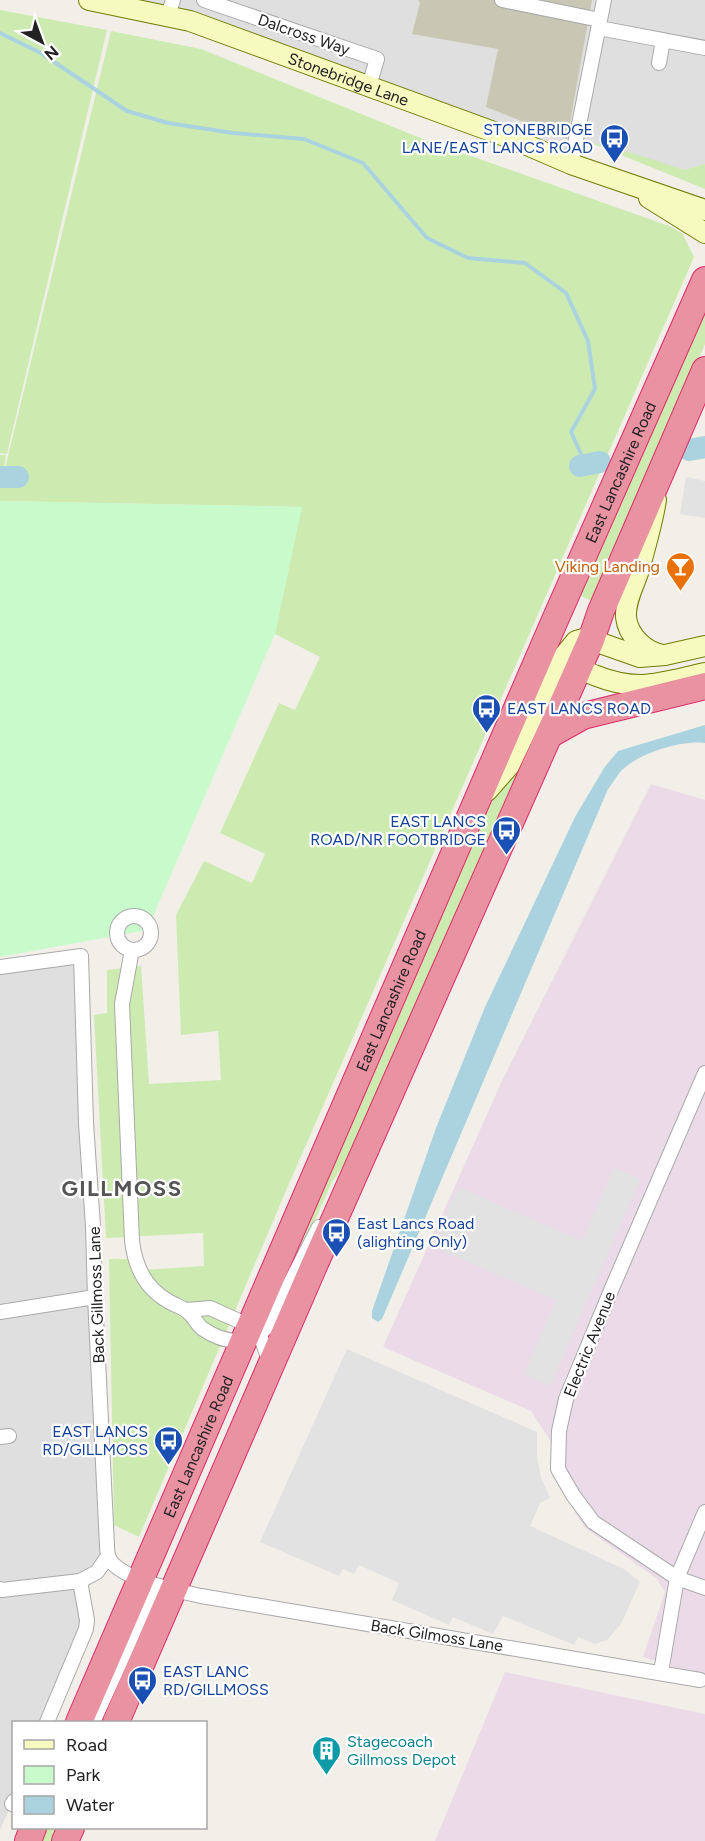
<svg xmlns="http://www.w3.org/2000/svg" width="705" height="1841" font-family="Figtree,sans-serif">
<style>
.residential{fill:#e0dfdf}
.industrial{fill:#ebdbe8}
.construction{fill:#c7c7b4}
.grass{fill:#cdebb0}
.park{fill:#c8facc}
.parking{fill:#e2e2e2}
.water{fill:#aad3df}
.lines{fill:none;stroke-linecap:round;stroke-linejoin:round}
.stream{stroke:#aad3df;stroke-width:4}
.river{stroke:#aad3df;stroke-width:22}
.street-casing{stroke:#a9a9a9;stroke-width:16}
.secondary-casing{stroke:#707d05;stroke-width:22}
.highway-casing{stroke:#dc2a67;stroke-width:28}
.street{stroke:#fff;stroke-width:14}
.secondary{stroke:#f7fabf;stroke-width:20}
.highway{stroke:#e892a2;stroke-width:26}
.labels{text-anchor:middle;stroke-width:4.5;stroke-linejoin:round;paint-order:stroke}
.street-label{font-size:16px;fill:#222;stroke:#fff}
.transit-label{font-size:16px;fill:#164399;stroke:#fff;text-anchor:end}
.food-label{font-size:16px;fill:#c56008;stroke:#fff;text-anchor:end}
.culture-label{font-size:16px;fill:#0d838f;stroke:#fff;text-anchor:start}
.district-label{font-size:22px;font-weight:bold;letter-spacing:1.5px;fill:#555;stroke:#fff}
</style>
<rect width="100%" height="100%" fill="#f2efe9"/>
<path class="residential" d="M 89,0 L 705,0 L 705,164 L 684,170 L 589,142 L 571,164 L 190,21 Z
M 81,956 L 108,1556 L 80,1581 L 87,1620 L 47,1722 L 14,1722 L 13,1801 L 0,1830 L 0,967 Z"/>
<path class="industrial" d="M 651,784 L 705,800 L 705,1676 L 678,1669 L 643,1657 L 665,1592 L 656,1578 L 584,1527 L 551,1472 L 551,1442 L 531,1411 L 383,1347 L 501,1083 Z
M 505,1672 L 705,1714 L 705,1841 L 435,1841 Z"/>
<path class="construction" d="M 418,0 L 592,0 L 567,139 L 486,107 L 498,49 L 412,34 L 420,3 Z"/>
<path class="grass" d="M 0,10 L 107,30 L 7,454 L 0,453 Z
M 111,31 L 201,49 L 423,139 L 669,226 L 682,233 L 694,257 L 285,1193 L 139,1537 L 114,1525 L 109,1259 L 141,1259 L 143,1270 L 204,1266 L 203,1233 L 106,1238 L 94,1015 L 107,1013 L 107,970 L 141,966 L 149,1084 L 221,1080 L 218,1031 L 181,1035 L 176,915 L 204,861 L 252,883 L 265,854 L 220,833 L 279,703 L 295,710 L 320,657 L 275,634 L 301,507 L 0,501 L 0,455 L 6,455 L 1,485 Z
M 589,142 L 642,156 L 684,170 L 705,164 L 705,189 Z
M 705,303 L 705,344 L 596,603 L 579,595 Z
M 552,701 L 505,803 L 353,1152 L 332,1182 L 307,1238 L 284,1285 L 281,1285 L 485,804 Z
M 45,1828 L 63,1828 L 57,1841 L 39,1841 Z"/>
<path class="park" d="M 0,501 L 302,507 L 275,634 L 147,930 L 0,957 Z"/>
<path class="parking" d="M 686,477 L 705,481 L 705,518 L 680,514 Z
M 614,1168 L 640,1179 L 550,1386 L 524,1374 L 556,1300 L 432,1246 L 458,1187 L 582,1241 Z
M 347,1349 L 537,1432 L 537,1455 L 541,1478 L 550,1498 L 540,1503 L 530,1526 L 624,1569 L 640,1582 L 621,1624 L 607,1640 L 595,1644 L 578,1637 L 574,1645 L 503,1616 L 493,1634 L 453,1617 L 449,1625 L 392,1600 L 399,1583 L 359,1565 L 354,1574 L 343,1569 L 339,1576 L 260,1542 Z"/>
<path class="water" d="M 705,725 L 705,743 C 681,740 640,753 622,770 C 617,775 613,783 608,789 L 382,1319 L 378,1322 L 372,1318 L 372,1311 L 436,1128 L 485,1007 L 575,817 L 604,768 L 618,751 Z"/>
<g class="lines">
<path class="stream" d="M 0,33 L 41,53 L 127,111 L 168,123 L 233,133 L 304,139 L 363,163 L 427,238 L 468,258 L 525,263 L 566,293 L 588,341 L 595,389 L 571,432 L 586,465"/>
<path class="river" d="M 689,450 L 705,447
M 580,466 L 600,462
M 0,477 L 18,477"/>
<defs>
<path id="street" d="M 204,0 L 377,59 L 369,86
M 502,0 L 600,20
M 168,15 L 173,0
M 599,28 L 705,48
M 659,63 L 663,40
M 571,164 L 604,0
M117 933a17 17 0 1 1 34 0a17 17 0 1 1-34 0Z
M 132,950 L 122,1004 L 132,1241 C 135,1266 145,1288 168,1301 C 174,1305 183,1307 188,1312 C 194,1316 197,1325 203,1329 C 225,1344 252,1347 269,1324 L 319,1227
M 0,967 L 81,956 L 86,1123 L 93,1226 L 95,1297 L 107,1546 C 107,1551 107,1555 110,1560 C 123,1580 178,1591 201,1596 L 700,1680
M 705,1073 L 612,1288 L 566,1399 L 559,1431 L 558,1469 L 573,1495 L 593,1522 L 677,1578 L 705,1588
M 187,1310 L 210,1308 L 250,1326 L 261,1338 L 270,1362
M 0,1312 L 95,1297
M 0,1437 L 9,1436
M 0,1589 L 2,1590 L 80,1581 L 97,1572 L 108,1556
M 661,1672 L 677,1578 L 705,1512
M 47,1722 L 86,1629 L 87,1620 L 80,1581
M 93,1722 L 147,1604 L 159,1591 L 172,1589
M 12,1804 L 14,1801"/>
<g id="secondary">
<path id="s1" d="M 89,0 L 190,21 L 513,139 L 571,164 L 705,210"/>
<path d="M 649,198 L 705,233"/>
<path d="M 656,500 C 652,525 645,548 638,573 C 633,587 625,602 626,617 C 628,636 645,652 663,655"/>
<path d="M 569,661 C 576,668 585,671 594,675 C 639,693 660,683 705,673"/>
<path d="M 487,791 L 509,766 L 558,663 L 576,641 L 586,638 L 640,657 L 665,655 L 705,646"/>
</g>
<g id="highway">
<path d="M 549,735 L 583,716 L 705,686"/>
<path id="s2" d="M 79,1722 L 555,620 L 705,280"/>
<path d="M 116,1722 L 313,1268 L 591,640 L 601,611 L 705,370"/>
<path d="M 28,1841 L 33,1828"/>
<path d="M 65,1841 L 71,1828"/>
</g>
</defs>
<use href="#street" class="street-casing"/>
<use href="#secondary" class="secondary-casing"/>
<use href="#highway" class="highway-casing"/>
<use href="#street" class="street"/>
<use href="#secondary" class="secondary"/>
<use href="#highway" class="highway"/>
</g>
<defs>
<symbol id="bus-pin" viewBox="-11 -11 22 30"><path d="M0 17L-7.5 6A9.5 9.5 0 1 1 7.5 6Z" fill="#1a4fb4" stroke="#fff"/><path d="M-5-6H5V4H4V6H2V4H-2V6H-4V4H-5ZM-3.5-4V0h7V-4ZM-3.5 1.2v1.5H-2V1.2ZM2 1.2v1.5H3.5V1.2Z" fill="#fff"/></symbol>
<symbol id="bar-pin" viewBox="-11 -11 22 30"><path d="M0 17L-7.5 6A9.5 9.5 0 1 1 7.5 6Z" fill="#e8710a" stroke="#fff"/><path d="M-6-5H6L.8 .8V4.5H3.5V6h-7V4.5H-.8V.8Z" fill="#fff"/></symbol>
<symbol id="building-pin" viewBox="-11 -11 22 30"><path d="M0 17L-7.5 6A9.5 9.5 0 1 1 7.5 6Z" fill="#0f9aa8" stroke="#fff"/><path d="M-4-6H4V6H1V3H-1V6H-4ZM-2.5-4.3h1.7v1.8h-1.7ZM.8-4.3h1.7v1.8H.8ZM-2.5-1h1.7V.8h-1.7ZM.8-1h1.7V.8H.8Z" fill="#fff"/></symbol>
</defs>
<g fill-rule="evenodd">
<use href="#bus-pin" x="598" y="122" width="33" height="45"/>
<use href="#bar-pin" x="664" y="550" width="33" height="45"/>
<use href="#bus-pin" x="470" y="692" width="33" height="45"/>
<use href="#bus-pin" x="490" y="814" width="33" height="45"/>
<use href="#bus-pin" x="320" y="1216" width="33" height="45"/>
<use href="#bus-pin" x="152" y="1424" width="33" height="45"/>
<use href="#bus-pin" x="126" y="1664" width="33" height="45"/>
<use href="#building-pin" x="310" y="1734" width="33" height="45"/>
</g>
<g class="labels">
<g class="street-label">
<text transform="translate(304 34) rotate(19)" y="6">Dalcross Way</text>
<text dy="6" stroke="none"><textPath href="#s1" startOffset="272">Stonebridge Lane</textPath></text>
<text dy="6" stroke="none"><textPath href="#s2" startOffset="1362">East Lancashire Road</textPath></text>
<text dy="6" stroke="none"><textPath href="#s2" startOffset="786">East Lancashire Road</textPath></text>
<text transform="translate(96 1295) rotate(-92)" y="6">Back Gillmoss Lane</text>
<text transform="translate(589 1344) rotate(-68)" y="6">Electric Avenue</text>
<text dy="6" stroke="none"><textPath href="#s2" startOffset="300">East Lancashire Road</textPath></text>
<text transform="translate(437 1635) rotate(9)" y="6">Back Gilmoss Lane</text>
</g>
<g class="transit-label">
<text x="593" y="135">STONEBRIDGE<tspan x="593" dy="18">LANE/EAST LANCS ROAD</tspan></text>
<text x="507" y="714" text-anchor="start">EAST LANCS ROAD</text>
<text x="486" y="827">EAST LANCS<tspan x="486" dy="18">ROAD/NR FOOTBRIDGE</tspan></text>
<text x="357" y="1229" text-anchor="start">East Lancs Road<tspan x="357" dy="18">(alighting Only)</tspan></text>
<text x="148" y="1437">EAST LANCS<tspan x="148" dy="18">RD/GILLMOSS</tspan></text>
<text x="163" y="1677" text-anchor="start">EAST LANC<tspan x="163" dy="18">RD/GILLMOSS</tspan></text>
</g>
<g class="food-label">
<text x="660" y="572">Viking Landing</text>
</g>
<g class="culture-label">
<text x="347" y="1747">Stagecoach<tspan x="347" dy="18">Gillmoss Depot</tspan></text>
</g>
<g class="district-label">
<text x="122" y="1196">GILLMOSS</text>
</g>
</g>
<rect x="12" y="1721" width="195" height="108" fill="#ffffff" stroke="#a7a7a7" stroke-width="1.5"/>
<rect x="24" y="1740" width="30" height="9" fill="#f7fabf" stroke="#a7a7a7" stroke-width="1.5"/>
<text x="66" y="1751" font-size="18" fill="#222222">Road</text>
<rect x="24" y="1766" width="30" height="18" fill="#c8facc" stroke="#a7a7a7" stroke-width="1.5"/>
<text x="66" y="1781" font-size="18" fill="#222222">Park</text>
<rect x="24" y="1796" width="30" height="18" fill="#aad3df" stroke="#a7a7a7" stroke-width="1.5"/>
<text x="66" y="1811" font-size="18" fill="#222222">Water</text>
<g transform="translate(42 42) rotate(139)" stroke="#ffffff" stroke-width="4.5" paint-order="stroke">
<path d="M0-4.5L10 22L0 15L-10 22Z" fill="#222222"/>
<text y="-9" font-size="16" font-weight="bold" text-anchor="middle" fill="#222222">N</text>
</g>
</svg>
